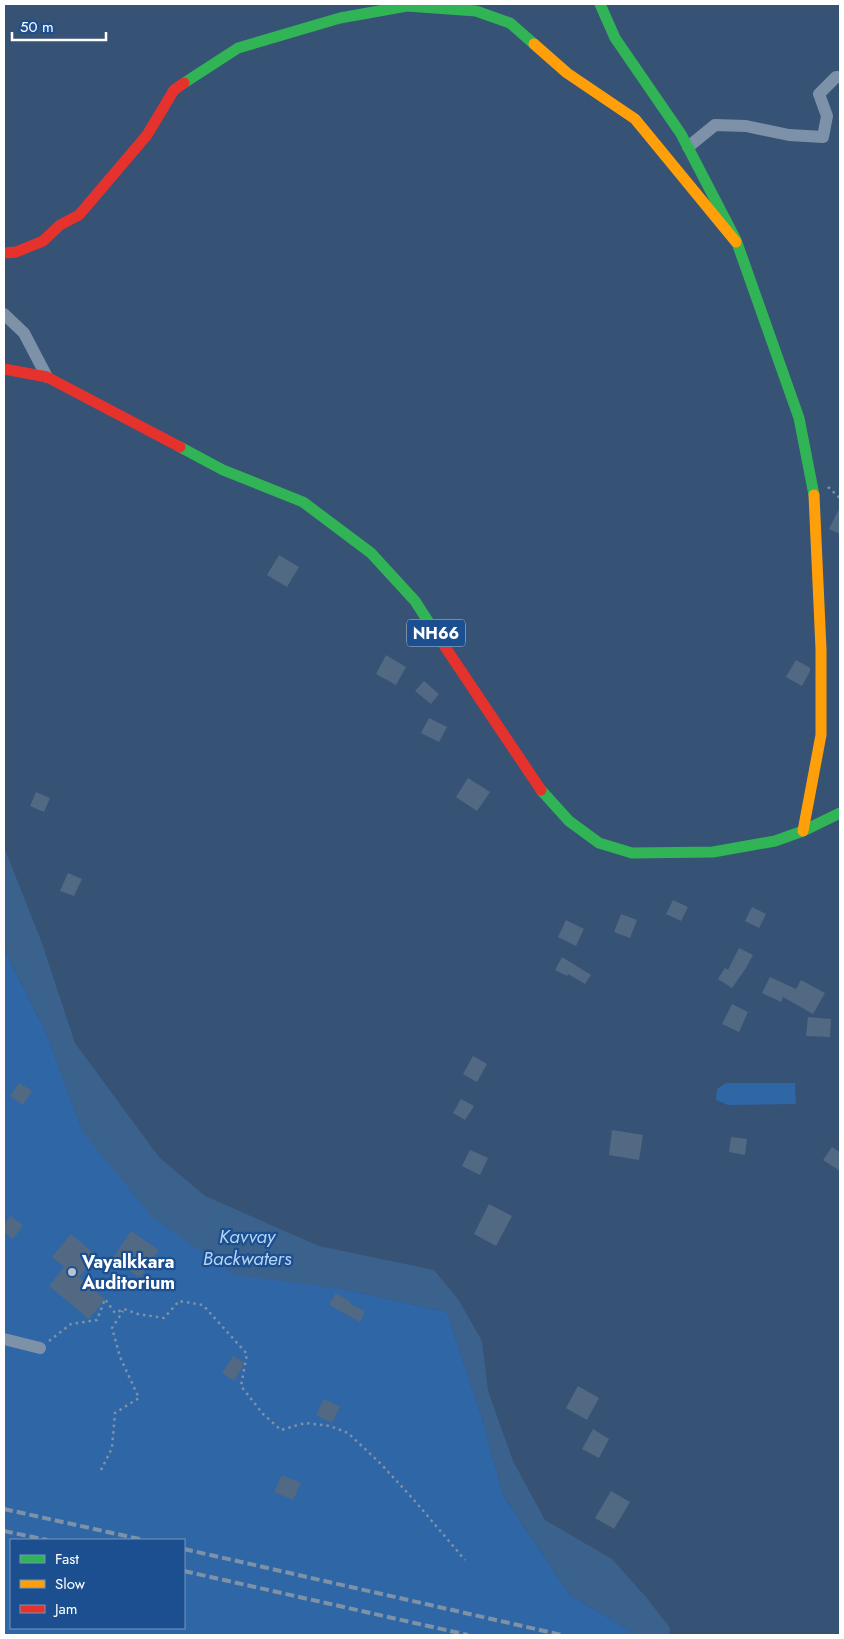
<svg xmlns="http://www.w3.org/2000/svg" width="844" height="1639" font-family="Jost,sans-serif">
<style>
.green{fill:#2f66a5;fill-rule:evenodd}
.water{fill:#3b618d}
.building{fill:#526984}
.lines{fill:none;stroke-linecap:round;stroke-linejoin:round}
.path{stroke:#7d92a8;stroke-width:2.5;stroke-dasharray:2.5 4;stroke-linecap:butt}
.street{stroke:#7d92a8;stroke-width:12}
.fast{stroke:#30b455;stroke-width:11}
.slow{stroke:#ff9f0a;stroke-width:11}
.jam{stroke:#e5322d;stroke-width:11}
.rail{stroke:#7e92a7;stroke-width:4;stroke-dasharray:9 4;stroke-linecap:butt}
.poi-dot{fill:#b9c2ce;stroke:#1b4f8f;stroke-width:2}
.labels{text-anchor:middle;stroke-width:4.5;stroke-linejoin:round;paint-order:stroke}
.shield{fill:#1b4f8f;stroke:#bbcadd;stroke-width:1}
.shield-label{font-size:16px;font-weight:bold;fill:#fff}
.poi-label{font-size:18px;font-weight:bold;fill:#fff;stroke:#1b4f8f;text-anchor:start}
.water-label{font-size:19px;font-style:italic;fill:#b5d3f5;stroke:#1b4f8f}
</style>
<rect width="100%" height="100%" fill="#365274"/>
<path class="green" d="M 4,949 L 46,1032 L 83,1132 L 343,1289 L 447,1312 L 482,1418 L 503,1495 L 570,1595 L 629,1630 L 628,1635 L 4,1635 ZM 11,1540 L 184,1540 L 184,1628 L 11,1628 Z
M 726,1083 L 795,1083 L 796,1104 L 728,1105 L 716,1100 L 717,1089 Z"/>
<path class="water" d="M 4,847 L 42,943 L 75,1043 L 159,1157 L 205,1196 L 319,1246 L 434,1270 L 458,1299 L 482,1341 L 488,1391 L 513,1461 L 545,1520 L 612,1559 L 646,1597 L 670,1628 L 669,1635 L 628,1635 L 629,1630 L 570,1595 L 503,1495 L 482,1418 L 447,1312 L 343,1289 L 235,1275 L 152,1217 L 83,1132 L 46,1032 L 4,949 Z"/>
<path class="building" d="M 840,507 L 840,534 L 829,529 Z
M 279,555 L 299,567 L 287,587 L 267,575 Z
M 386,655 L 406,667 L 396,685 L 376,674 Z
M 796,660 L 810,668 L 810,671 L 802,686 L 786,677 Z
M 424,681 L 439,694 L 431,704 L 415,691 Z
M 429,718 L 447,727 L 439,742 L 421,733 Z
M 468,778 L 490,792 L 477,811 L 456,797 Z
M 36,792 L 50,798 L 44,812 L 30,806 Z
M 68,873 L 82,879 L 74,896 L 60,891 Z
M 673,900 L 688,907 L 681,921 L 666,914 Z
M 752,907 L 766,914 L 759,928 L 745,921 Z
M 621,914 L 637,920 L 630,938 L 614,932 Z
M 566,920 L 584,929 L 576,946 L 558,937 Z
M 739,948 L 753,955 L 746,968 L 732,988 L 718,979 L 725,968 L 728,970 Z
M 562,957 L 591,975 L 585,984 L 568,974 L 567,976 L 555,970 Z
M 770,977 L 796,989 L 801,980 L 825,993 L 813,1014 L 783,997 L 781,1002 L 762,993 Z
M 732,1004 L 748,1012 L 739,1032 L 722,1024 Z
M 808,1017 L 831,1019 L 830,1037 L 806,1036 Z
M 473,1056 L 487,1064 L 477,1082 L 463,1074 Z
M 19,1083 L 32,1091 L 23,1105 L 10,1096 Z
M 461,1099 L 474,1106 L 465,1120 L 453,1113 Z
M 612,1130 L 643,1135 L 639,1160 L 609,1155 Z
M 731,1137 L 747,1139 L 745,1155 L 729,1152 Z
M 832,1147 L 840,1152 L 840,1171 L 823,1160 Z
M 470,1150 L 488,1158 L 480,1175 L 462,1166 Z
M 489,1204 L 512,1216 L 496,1246 L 474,1234 Z
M 10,1216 L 23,1225 L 13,1239 L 4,1232 L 4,1225 Z
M 131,1231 L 159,1250 L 140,1278 L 112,1259 Z
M 71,1234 L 97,1256 L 79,1277 L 105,1299 L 89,1319 L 49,1286 L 64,1267 L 52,1257 Z
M 336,1293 L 351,1302 L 350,1304 L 365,1311 L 360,1322 L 329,1305 Z
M 233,1356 L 245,1363 L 234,1381 L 222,1373 Z
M 578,1386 L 599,1398 L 587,1420 L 566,1408 Z
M 324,1399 L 340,1407 L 332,1423 L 316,1415 Z
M 593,1429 L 609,1439 L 599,1458 L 582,1449 Z
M 282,1475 L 301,1483 L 293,1500 L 274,1492 Z
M 611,1491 L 630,1502 L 614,1529 L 595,1518 Z"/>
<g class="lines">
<path class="path" d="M 828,487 L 840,498
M 49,1341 L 71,1324 L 97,1320 L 105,1299 L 115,1313 L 124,1309 L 138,1314 L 164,1318 L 179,1301 L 203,1305 L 247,1354 L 241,1386 L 263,1414 L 281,1430 L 305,1423 L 330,1426 L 348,1433 L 381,1464 L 414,1500 L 465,1560
M 101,1470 L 112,1448 L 115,1413 L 139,1398 L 120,1357 L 112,1328 L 123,1311"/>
<path class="street" d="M 688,147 L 715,125 L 746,126 L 789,135 L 823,137 L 827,116 L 819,94 L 836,77 L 840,77
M 4,314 L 24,333 L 47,377
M 4,1339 L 40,1348"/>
<path class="fast" d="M 600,4 L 615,38 L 681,134 L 736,240 L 799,418 L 814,495
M 184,83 L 238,48 L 340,18 L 407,6 L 476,11 L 510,23 L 534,44
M 180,447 L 223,470 L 303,502 L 371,553 L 415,601 L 435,632
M 541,790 L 569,821 L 599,843 L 632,853 L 713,852 L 775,841 L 803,831 L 840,813"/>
<path class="slow" d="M 534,44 L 567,73 L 635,119 L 736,242
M 803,831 L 821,735 L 821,649 L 814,495"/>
<path class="jam" d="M 4,253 L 16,252 L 43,241 L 60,225 L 79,215 L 147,135 L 174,90 L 184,83
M 4,369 L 47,377 L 180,447
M 435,632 L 541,790"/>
<path class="rail" d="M 4,1509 L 144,1540
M 4,1531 L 47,1540
M 184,1549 L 562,1635
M 184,1571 L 468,1635"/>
</g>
<circle class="poi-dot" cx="72" cy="1272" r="5"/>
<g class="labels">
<rect class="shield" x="407" y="619.5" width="58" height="27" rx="4"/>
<g class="shield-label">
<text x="436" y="639">NH66</text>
</g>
<g class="poi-label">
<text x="82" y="1268">Vayalkkara<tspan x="82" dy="21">Auditorium</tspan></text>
</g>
<g class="water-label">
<text x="247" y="1243">Kavvay<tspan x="247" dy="22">Backwaters</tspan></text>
</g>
</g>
<rect width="844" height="1639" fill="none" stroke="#ffffff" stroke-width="10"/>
<rect x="10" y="1539" width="175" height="90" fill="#1b4f8f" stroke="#7695bc"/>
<rect x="20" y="1555" width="25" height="8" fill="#30b455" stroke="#7695bc"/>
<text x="55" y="1564" font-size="15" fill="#ffffff">Fast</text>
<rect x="20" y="1580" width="25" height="8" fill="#ff9f0a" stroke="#7695bc"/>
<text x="55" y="1589" font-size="15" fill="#ffffff">Slow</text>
<rect x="20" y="1605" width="25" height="8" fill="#e5322d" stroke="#7695bc"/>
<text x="55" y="1614" font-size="15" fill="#ffffff">Jam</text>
<path d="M12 32v8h94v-8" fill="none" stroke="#ffffff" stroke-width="2.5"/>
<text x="20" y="32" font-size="15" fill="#ffffff" stroke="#1b4f8f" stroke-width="4" paint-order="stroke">50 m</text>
</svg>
